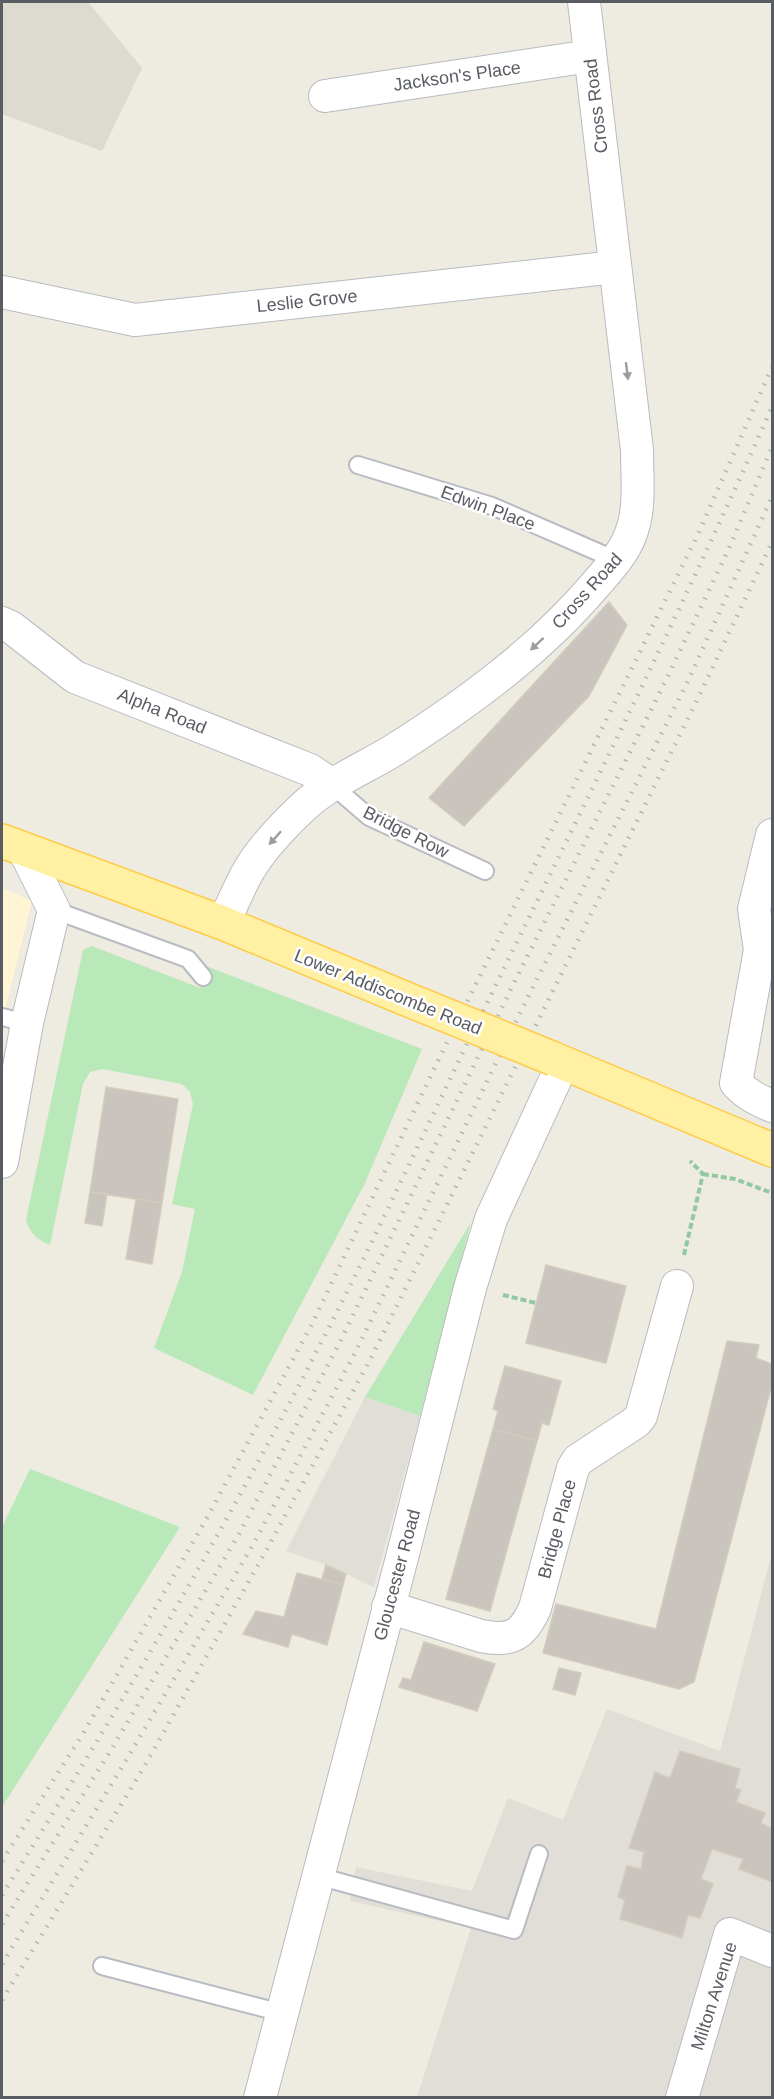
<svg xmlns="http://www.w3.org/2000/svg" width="774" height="2099" font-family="Helvetica,sans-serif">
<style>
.commercial{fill:#fff5d4}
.industrial{fill:#e1ded8}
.education{fill:#dddacf}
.green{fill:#b9e8b9}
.building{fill:#c9c4bd;stroke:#d3ccbe;stroke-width:1.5}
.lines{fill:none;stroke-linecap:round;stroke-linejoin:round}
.lane-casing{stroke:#b8bbc1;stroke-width:20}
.street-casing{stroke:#b8bbc1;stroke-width:34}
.primary-casing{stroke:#ffcb48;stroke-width:36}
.path{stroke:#92c9a2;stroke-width:4;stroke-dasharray:6 3;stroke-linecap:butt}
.lane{stroke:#fff;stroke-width:16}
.street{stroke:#fff;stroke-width:32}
.primary{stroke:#fff0a4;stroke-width:33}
.rail{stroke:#b4b5b6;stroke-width:4.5;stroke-dasharray:1.5 8;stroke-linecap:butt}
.primary-bridge-casing{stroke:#ffcb48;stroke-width:36;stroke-linecap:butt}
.primary-bridge{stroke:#fff0a4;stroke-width:33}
.oneway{fill:#9b9ea1}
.labels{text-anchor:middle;stroke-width:5;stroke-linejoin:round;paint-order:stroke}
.street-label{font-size:18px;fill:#595d63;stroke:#fff}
</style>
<rect width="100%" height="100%" fill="#eeebe0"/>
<path class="commercial" d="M 2,888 L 32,901 L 5,1010 L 2,1009 Z"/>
<path class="industrial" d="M 365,1397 L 420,1416 L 374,1587 L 326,1565 L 286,1551 Z
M 772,1553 L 772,2097 L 417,2097 L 471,1928 L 350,1901 L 356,1867 L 472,1891 L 508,1798 L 563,1820 L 607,1709 L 720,1751 Z"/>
<path class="education" d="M 4,2 L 88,2 L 142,68 L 102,151 L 2,114 L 2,4 Z"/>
<path class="green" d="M 92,946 L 200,988 L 206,966 L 422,1049 L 365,1183 L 253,1395 L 154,1348 L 182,1272 L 195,1209 L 172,1204 L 193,1104 L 190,1092 L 182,1084 L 102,1069 L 90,1072 L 83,1084 L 50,1245 C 36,1239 31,1234 26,1220 L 83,950 Z
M 471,1222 L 420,1416 L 365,1397 Z
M 30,1469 L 180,1527 L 2,1807 L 2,1527 Z"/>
<path class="building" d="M 609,602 L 627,625 L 589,696 L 464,826 L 429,798 Z
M 106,1087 L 178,1099 L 162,1203 L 90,1192 Z
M 90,1192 L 107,1194 L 102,1226 L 85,1223 Z
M 136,1199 L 162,1203 L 152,1264 L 126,1259 Z
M 546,1265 L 626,1286 L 606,1363 L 526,1343 Z
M 727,1341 L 759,1345 L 756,1358 L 772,1364 L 772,1384 L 694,1682 L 679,1689 L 543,1653 L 556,1604 L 656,1629 Z
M 505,1366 L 561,1381 L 549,1425 L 542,1423 L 537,1441 L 493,1429 L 498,1411 L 493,1409 Z
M 493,1429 L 537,1441 L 490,1611 L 446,1599 Z
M 326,1565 L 346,1574 L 343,1585 L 322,1579 Z
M 297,1573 L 343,1585 L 327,1645 L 292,1634 L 288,1647 L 243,1634 L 256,1611 L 284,1617 Z
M 424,1642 L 495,1664 L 477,1711 L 399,1687 L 403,1678 L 411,1680 Z
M 559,1668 L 581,1673 L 575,1695 L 553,1689 Z
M 680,1751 L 740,1769 L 735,1788 L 741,1790 L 736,1802 L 765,1813 L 761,1823 L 772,1829 L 772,1882 L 739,1869 L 743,1859 L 712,1849 L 701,1879 L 713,1884 L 700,1918 L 688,1915 L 682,1938 L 620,1919 L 625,1900 L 618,1897 L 627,1866 L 641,1869 L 644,1852 L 629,1848 L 655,1772 L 670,1778 Z"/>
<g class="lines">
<defs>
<path id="lane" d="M 358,465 L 492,506 L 616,560
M 332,785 L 369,817 L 485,871
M 54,910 L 188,959 L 203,977
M 2,1017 L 27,1023
M 318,1876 L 514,1930 L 539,1854
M 102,1966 L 282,2013"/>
<path id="street" d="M 325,96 L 590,56
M 2,292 L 135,320 L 615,267
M 2,623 L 11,627 L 75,677 L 310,770 L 332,785
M 772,835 L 754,909 L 760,950 L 736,1083 C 747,1095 758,1100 772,1106
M 223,923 C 232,906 239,887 249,870 C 262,848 283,826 302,808 C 328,783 363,769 394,750 C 468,703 539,651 596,584 C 609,569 623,554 630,536 C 641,509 637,479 637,450 L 584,2
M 2,1162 L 27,1023 L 54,910 L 24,850
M 388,1607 L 481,1636 C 510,1642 523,1636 535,1608 L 573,1468 L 578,1460 L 636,1422 L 641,1416 L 677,1286
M 260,2098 L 404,1550 L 470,1288 L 491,1219 L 563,1063
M 682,2098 L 730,1934 L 772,1951"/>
<path id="primary" d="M 2,841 L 223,923 L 404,998
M 554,1059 L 772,1150"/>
</defs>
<use href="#lane" class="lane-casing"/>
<use href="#street" class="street-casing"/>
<use href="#primary" class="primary-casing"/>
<path class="path" d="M 703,1174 L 735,1179 L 772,1193
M 684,1255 L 703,1174 L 690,1161
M 503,1295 L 536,1303"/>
<use href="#lane" class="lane"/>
<use href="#street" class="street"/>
<use href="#primary" class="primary"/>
<path class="rail" d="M 2,1861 L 84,1732 L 208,1516 L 312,1324 L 432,1073 L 699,532 L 772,367
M 2,1895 C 117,1712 228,1525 326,1333 C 383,1223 434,1110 489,999 C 585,803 683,607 772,407
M 2,1924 L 111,1750 L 239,1534 L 341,1340 L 511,989 L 668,676 L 730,546 L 772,447
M 2,1964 L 128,1757 L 254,1543 L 357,1349 L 528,997 L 687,683 L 772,497
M 2,2000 L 144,1767 L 267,1549 L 371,1358 L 701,692 L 772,542"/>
<defs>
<path id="primary-bridge" d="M 404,998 L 554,1059"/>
</defs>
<use href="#primary-bridge" class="primary-bridge-casing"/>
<use href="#primary-bridge" class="primary-bridge"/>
</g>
<defs><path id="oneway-solid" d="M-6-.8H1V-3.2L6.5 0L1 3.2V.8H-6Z" transform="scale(1.5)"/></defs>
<g class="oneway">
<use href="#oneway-solid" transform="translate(627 371) rotate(83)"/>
<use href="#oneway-solid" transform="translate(537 644) rotate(137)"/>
<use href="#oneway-solid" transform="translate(275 838) rotate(132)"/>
</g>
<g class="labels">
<g class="street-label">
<text transform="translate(457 76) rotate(-8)" y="6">Jackson's Place</text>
<text transform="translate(596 106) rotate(-97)" y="6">Cross Road</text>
<text transform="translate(307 301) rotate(-6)" y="6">Leslie Grove</text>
<text transform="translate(488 508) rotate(20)" y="6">Edwin Place</text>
<text transform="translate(587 591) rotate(-48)" y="6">Cross Road</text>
<text transform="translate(162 711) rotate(22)" y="6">Alpha Road</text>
<text transform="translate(406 832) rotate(27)" y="6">Bridge Row</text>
<text transform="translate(388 992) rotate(22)" y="6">Lower Addiscombe Road</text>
<text transform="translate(557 1529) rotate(-75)" y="6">Bridge Place</text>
<text transform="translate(397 1575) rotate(-75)" y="6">Gloucester Road</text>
<text transform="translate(714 1996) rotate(-72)" y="6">Milton Avenue</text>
</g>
</g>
<rect width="774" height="2099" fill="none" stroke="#595d63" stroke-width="6"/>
</svg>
